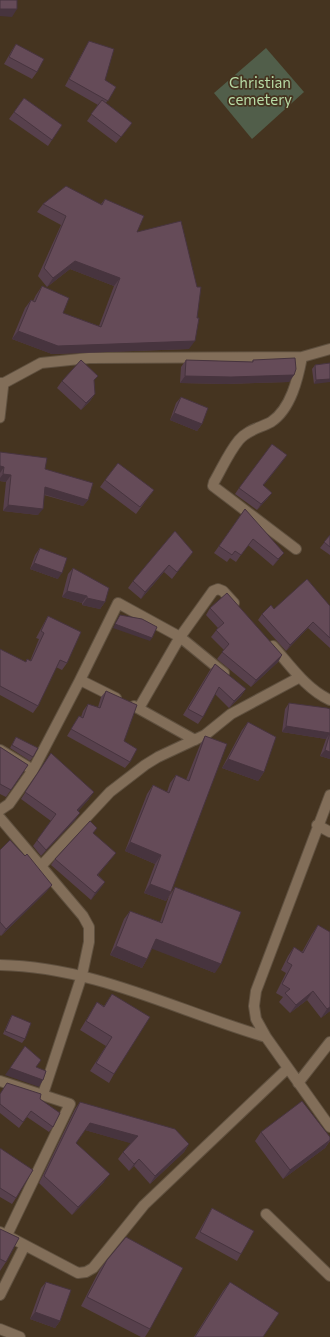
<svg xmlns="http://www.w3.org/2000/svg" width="330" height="1337" font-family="Commissioner,sans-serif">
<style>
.green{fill:#515e4a}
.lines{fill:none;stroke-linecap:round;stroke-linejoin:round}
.service-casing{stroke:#5f503f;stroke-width:11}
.minor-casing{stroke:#5f503f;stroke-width:12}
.service{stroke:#826e59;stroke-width:9}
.minor{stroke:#826e59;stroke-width:10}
.wall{fill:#57404c}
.shaded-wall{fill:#47343e}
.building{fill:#654b58;stroke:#47343e}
.labels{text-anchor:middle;stroke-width:3.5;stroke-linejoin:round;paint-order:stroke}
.park-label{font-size:15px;fill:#b8dba6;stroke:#453420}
</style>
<rect width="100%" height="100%" fill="#453420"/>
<path class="green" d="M 266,48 L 304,92 L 252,139 L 214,93 Z"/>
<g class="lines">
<defs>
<path id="service" d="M 0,418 L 4,383"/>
<path id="minor" d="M 0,383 L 4,383 L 41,363 L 89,358 L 302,357 L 330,349
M 296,549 L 213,486 L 214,482 C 222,468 229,452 239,440 C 247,430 260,428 271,422 C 291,409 298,378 302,357
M 273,646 C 290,665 306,689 330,700
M 80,680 L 118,603 L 180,637 L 224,673
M 134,706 L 195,740
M 139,708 L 180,637 L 213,591 L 218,589 L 223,591 L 234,603
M 0,750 L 33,770 L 80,680 L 116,698
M 330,795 L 256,991 L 254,1006 L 256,1019 L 266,1037 L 330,1127
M 0,810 L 9,804 L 33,770
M 0,818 L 83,916 L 89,927 L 89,942 L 82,975 L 43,1094
M 317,825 L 330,832
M 41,866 L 110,792 L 145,765 L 158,757 L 205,735 L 231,714 L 300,677
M 0,965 C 96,967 177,1011 266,1037
M 0,1081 L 70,1104 L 7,1235
M 298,1083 L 330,1042
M 266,1214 L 330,1276
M 0,1232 L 78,1273 L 86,1272 L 93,1268 L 144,1205 L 288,1068
M 0,1295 L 25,1245
M 0,1329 L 20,1337"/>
</defs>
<use href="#service" class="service-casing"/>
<use href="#minor" class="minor-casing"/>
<use href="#service" class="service"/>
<use href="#minor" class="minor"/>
</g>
<path class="wall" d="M 89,41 L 105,80 L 116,87 L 106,103 L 132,123 L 116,143 L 87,121 L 98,105 L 65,86 L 85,48 Z
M 16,44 L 37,72 L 32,79 L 4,64 L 12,50 Z
M 24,98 L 62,125 L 48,146 L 9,119 Z
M 105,199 L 137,232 L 189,349 L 52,354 L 12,339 L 25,308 L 31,300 L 33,301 L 36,295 L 42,286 L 63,313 L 99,326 L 114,286 L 70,269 L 47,287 L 38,276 L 61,225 L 37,212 L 43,204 L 101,204 Z
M 186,360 L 252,362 L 253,360 L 294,375 L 289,382 L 226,384 L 180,383 L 181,367 Z
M 330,363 L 314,384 L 312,369 L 315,365 Z
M 62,381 L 94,381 L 95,394 L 90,401 L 81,410 L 57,388 Z
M 181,397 L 202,424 L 197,431 L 170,420 L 176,403 Z
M 0,452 L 45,469 L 88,500 L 83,506 L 44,495 L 38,515 L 3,511 L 6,482 L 0,481 Z
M 287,455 L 263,486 L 268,498 L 257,510 L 235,494 L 239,488 Z
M 105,480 L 154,490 L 136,514 L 100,487 Z
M 245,509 L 279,559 L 273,566 L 248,545 L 236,562 L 230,558 L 227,562 L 214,553 Z
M 175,531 L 188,558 L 172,579 L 164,572 L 141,599 L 128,588 L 133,581 Z
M 330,535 L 330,555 L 320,548 Z
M 40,548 L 58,579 L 30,569 L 35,555 Z
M 73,568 L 105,602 L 100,609 L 82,605 L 82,603 L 62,597 L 68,574 Z
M 330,606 L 330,648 L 308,628 L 286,651 L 258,620 L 262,614 L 274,609 Z
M 210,608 L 282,655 L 278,662 L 251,687 L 217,659 L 224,650 L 211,637 L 218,628 L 206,615 Z
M 48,616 L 67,663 L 62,670 L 56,667 L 38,706 L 33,713 L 0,695 L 0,649 L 25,662 L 27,659 L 30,661 L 39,639 L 36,638 L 44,623 Z
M 215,664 L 246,689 L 241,696 L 229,708 L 215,694 L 203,717 L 198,724 L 183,715 L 210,670 Z
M 106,691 L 124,741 L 130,762 L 125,768 L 67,736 L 79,716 L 81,717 L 83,711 L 88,704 L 98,707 L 101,697 Z
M 289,703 L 330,709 L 330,759 L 320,756 L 326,739 L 282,732 L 285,709 Z
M 248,722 L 264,772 L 258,781 L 222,768 L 242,730 Z
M 205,736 L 171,892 L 166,901 L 144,893 L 155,864 L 125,851 L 147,794 L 153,785 L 167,792 L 170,783 L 176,775 L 186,780 L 200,745 Z
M 16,737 L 33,757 L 30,761 L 10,748 Z
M 0,747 L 28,765 L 6,797 L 0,794 Z
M 51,753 L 89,799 L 78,811 L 75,820 L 41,856 L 33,846 L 51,821 L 21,799 Z
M 93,833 L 111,859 L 98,875 L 105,882 L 91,900 L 51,865 L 55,859 Z
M 0,850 L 25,856 L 52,885 L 46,892 L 1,936 L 0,935 Z
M 175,887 L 215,973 L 152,948 L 147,959 L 142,968 L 110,955 L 124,919 L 130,911 L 160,922 L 169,896 Z
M 318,925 L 330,1011 L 321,1018 L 307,1000 L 290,1013 L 279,1002 L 283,997 L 276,993 L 286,973 L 281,970 L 288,956 L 294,947 L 302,952 L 312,934 Z
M 112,994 L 114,1074 L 109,1083 L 90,1071 L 106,1046 L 80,1030 L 97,1002 L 104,1006 Z
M 12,1015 L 25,1039 L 22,1043 L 3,1034 L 10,1018 Z
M 0,1094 L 40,1099 L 53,1127 L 49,1132 L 27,1117 L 19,1128 L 0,1113 Z
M 80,1102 L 189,1144 L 184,1152 L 150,1184 L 134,1166 L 129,1171 L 118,1159 L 123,1152 L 131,1143 L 85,1130 L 76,1143 L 104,1182 L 72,1215 L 39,1183 L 75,1109 Z
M 261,1132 L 330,1137 L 330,1141 L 325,1148 L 283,1179 L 255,1141 Z
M 0,1148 L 16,1198 L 12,1204 L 0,1197 Z
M 212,1208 L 241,1254 L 237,1261 L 195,1238 L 208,1215 Z
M 0,1229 L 6,1262 L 0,1271 Z
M 107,1260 L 150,1329 L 145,1337 L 141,1337 L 81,1306 L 100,1269 Z
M 46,1282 L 60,1321 L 55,1328 L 30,1319 L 41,1288 Z
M 230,1282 L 263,1337 L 194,1337 L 223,1291 Z"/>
<path class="shaded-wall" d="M 0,9 L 17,9 L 12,17 L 0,16 Z
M 75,261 L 120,278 L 114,286 L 70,269 L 47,287 L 53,278 Z
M 18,331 L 195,341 L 189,349 L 52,354 L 12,339 Z
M 294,375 L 289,382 L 226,384 L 180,383 L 185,376 Z
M 330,379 L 330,382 L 314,384 L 316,380 Z
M 95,394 L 90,401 L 81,410 L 86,403 Z
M 174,413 L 202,424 L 197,431 L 170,420 Z
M 287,455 L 283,461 L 259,491 L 263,485 Z
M 0,466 L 4,467 L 0,473 Z
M 3,474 L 11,475 L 6,482 L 0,481 L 0,478 Z
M 45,487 L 88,500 L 83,506 L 40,493 Z
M 272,493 L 268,498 L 257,510 L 261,504 Z
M 8,505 L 43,509 L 38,515 L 3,511 Z
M 284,553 L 279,559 L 273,566 L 278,559 Z
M 34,563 L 62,573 L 58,579 L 30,569 Z
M 169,565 L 164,572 L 141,599 L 145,592 Z
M 67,591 L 87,596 L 82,603 L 62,597 Z
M 87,598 L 105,602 L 100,609 L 82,605 Z
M 313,622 L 308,628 L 286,651 L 290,645 Z
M 115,624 L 152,638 L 150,641 L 113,628 Z
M 282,655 L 278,662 L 251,687 L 256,680 Z
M 246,689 L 241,696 L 229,708 L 234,701 Z
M 286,726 L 330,733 L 326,739 L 282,732 Z
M 325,750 L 330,752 L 330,759 L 320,756 Z
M 228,759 L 264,772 L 258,781 L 222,768 Z
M 94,792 L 89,799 L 73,817 L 77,810 Z
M 80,813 L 75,820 L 41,856 L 46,850 Z
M 130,842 L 161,855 L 155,864 L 125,851 Z
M 116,853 L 111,859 L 93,881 L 97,875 Z
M 105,882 L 101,888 L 91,900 L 95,893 Z
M 150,884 L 171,892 L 166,901 L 144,893 Z
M 52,885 L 46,892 L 1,936 L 6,929 Z
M 156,939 L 221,964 L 215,973 L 150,948 Z
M 116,946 L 147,959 L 142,968 L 110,955 Z
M 313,991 L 307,1000 L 290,1013 L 296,1005 Z
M 330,1007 L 330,1011 L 321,1018 L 327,1009 Z
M 10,1068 L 43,1080 L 39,1087 L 5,1075 Z
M 90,1123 L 138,1136 L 133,1144 L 85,1130 Z
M 330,1140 L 325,1148 L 283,1179 L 290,1170 Z
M 189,1144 L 184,1152 L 150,1184 L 155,1176 Z
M 139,1159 L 134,1166 L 129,1171 L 134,1164 Z
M 110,1174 L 104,1182 L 72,1215 L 78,1207 Z
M 35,1312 L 60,1321 L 55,1328 L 30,1319 Z"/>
<path class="building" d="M 0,0 L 17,0 L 17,9 L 0,9 Z
M 89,41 L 114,49 L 105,80 L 116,87 L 108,101 L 69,79 Z
M 16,44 L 44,59 L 37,72 L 9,57 Z
M 24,98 L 62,125 L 52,140 L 14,112 Z
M 102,100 L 132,123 L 121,137 L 91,114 Z
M 66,186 L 102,205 L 105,199 L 144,216 L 137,232 L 181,221 L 197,287 L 201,287 L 197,318 L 199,318 L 195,341 L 58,346 L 18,331 L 31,300 L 35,302 L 42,286 L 69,298 L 63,313 L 101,327 L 120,278 L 75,261 L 53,278 L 44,268 L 66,216 L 43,204 Z
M 295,358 L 296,369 L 294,375 L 231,377 L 185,376 L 186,360 L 253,362 L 253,360 Z
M 81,360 L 98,376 L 94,380 L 95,394 L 86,403 L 62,381 Z
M 330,363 L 330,379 L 316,380 L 315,365 Z
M 181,397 L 208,408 L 202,424 L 174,413 Z
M 272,444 L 287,455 L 263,485 L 272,493 L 261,504 L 239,488 Z
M 0,452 L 47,458 L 45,469 L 93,483 L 88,500 L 45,487 L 43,509 L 8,505 L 11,475 L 3,474 L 4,467 L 0,466 Z
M 118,463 L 154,490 L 140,507 L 105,480 Z
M 245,509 L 284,553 L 278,559 L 253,539 L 241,555 L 235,551 L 232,555 L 219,546 Z
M 175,531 L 193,552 L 177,572 L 169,565 L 145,592 L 133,581 Z
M 330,535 L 330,547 L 324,542 Z
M 40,548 L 67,558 L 62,573 L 34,563 Z
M 73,568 L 109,588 L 105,602 L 87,598 L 87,596 L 67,591 Z
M 307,579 L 330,606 L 330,638 L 313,622 L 290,645 L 262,614 L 271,605 L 274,609 Z
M 227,593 L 282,655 L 256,680 L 222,652 L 229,644 L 216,630 L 224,623 L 210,608 Z
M 120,615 L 142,619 L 157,627 L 152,638 L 115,624 Z
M 48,616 L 81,632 L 67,663 L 60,660 L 38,706 L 0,686 L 0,649 L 26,662 L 27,659 L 31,661 L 44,633 L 41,631 Z
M 215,664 L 246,689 L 234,701 L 219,687 L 203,717 L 188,709 Z
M 106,691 L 137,705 L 124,741 L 137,749 L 130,762 L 71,729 L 79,716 L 83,718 L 88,704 L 100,708 Z
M 289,703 L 327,708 L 330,709 L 330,733 L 286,726 Z
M 248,722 L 276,737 L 264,772 L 228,759 Z
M 330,733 L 330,752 L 325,750 Z
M 205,736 L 227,744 L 171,892 L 150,884 L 161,855 L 130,842 L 153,785 L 169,793 L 176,775 L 189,781 Z
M 16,737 L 38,748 L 33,757 L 12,745 Z
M 0,747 L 28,765 L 11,790 L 0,784 Z
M 51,753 L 94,792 L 77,810 L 80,813 L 46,850 L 37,840 L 56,814 L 25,792 Z
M 90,821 L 97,828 L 93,833 L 116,853 L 97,875 L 105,882 L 95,893 L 55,859 Z
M 10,840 L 25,856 L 27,854 L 52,885 L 6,929 L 0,922 L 0,850 Z
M 175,887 L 241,912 L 221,964 L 156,939 L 147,959 L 116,946 L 130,911 L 162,923 Z
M 318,925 L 330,932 L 330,1007 L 327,1009 L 313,991 L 296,1005 L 285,993 L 290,989 L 282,984 L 292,965 L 287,962 L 294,947 L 303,953 Z
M 112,994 L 150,1017 L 114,1074 L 96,1063 L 112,1037 L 86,1021 L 97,1002 L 104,1007 Z
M 12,1015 L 31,1023 L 25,1039 L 5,1031 Z
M 25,1046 L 41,1060 L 36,1067 L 46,1071 L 43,1080 L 10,1068 Z
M 7,1083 L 41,1094 L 40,1099 L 60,1113 L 53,1127 L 31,1111 L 23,1122 L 0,1104 L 0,1094 Z
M 302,1101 L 330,1137 L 330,1140 L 290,1170 L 261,1132 Z
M 80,1102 L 175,1129 L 189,1144 L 155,1176 L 139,1159 L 134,1164 L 123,1152 L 138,1136 L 90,1123 L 76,1143 L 110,1174 L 78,1207 L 44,1176 Z
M 0,1148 L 33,1170 L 16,1198 L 0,1188 Z
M 212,1208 L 254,1231 L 241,1254 L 200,1232 Z
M 0,1229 L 19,1238 L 6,1262 L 0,1259 Z
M 126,1237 L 183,1268 L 150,1329 L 87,1297 L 107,1260 Z
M 46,1282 L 71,1290 L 60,1321 L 35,1312 Z
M 230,1282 L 279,1313 L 263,1337 L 195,1337 Z"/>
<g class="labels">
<g class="park-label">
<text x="260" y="88">Christian<tspan x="260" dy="17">cemetery</tspan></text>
</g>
</g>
</svg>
